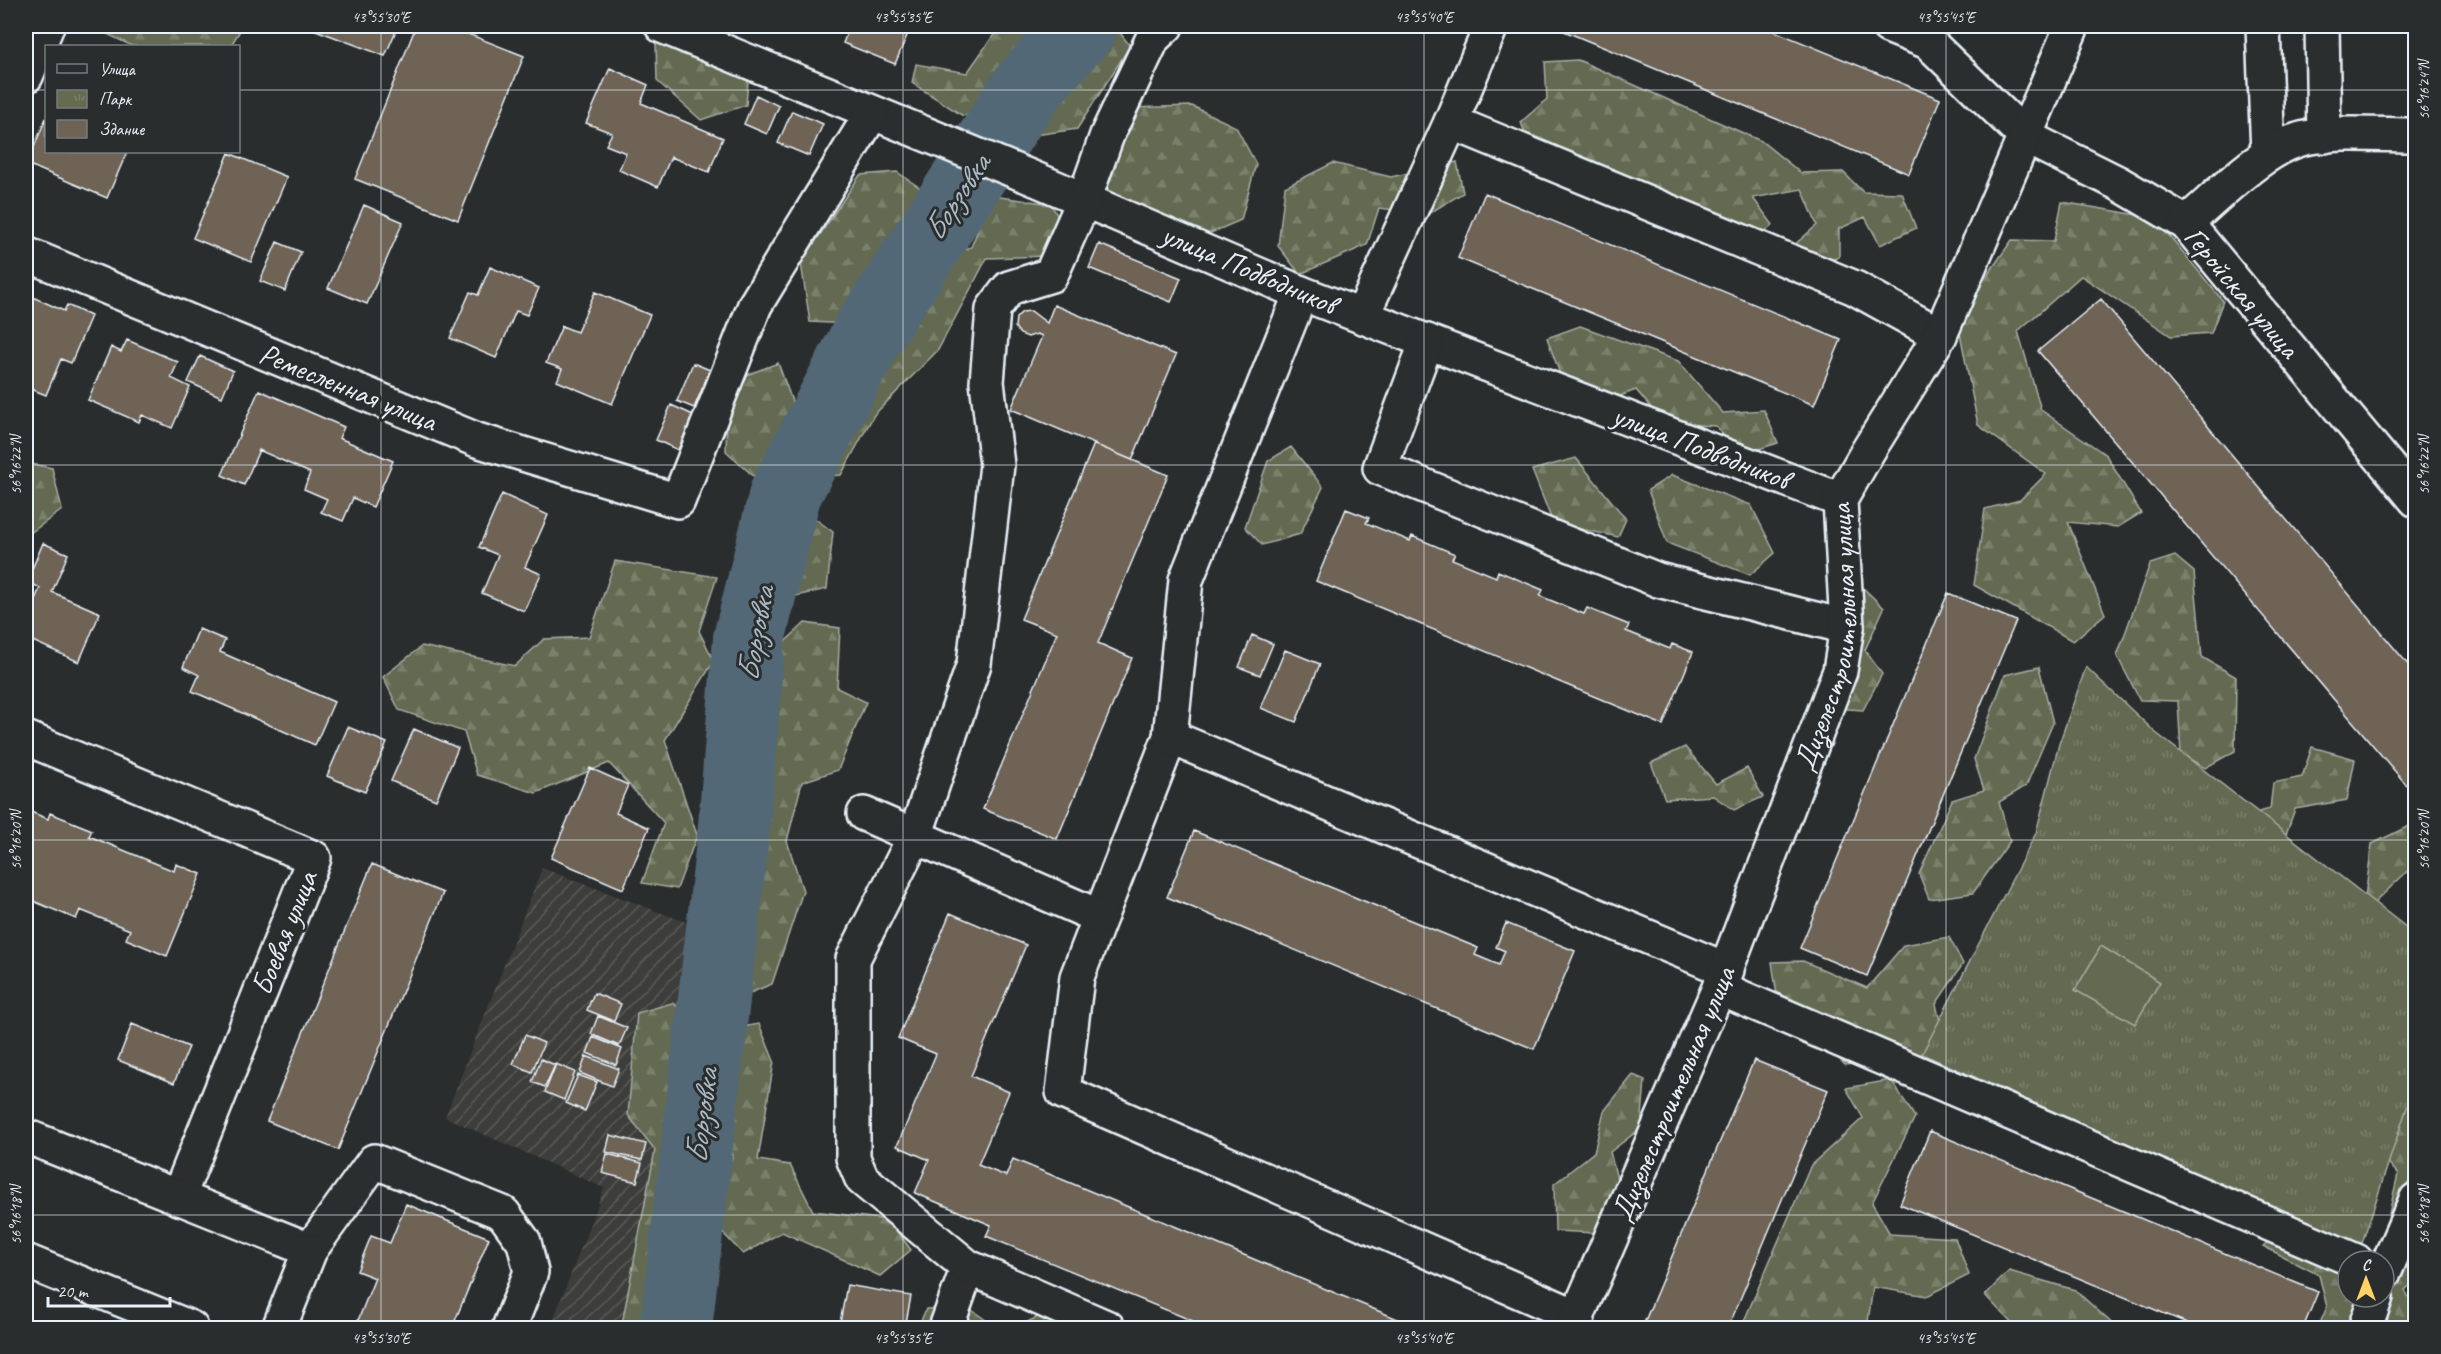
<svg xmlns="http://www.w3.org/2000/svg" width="2441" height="1354" font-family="Caveat,sans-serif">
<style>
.industrial{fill:url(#industrial-furrows)}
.forest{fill:url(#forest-firs);stroke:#a6aea4;stroke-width:1.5}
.park{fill:url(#park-tufts);stroke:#a6aea4;stroke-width:1.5}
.pitch{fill:#646b51;stroke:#a6aea4;stroke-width:1.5}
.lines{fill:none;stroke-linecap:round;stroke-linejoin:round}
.river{stroke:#526876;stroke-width:72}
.building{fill:#6e6355;stroke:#e8f1f8;stroke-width:1.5}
.minor-casing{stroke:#e8f1f8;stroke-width:38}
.minor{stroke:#2a2d2e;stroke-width:33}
.ticks{fill:none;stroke:#e8f1f8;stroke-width:1.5;stroke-opacity:0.45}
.labels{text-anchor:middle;stroke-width:6;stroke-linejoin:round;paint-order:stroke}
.street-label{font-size:30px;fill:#e8f1f8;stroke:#2a2d2e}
.water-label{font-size:32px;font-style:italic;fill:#acbac4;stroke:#2a2d2e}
.neatline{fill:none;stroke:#e8f1f8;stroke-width:2}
.ticks-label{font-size:15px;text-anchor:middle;fill:#e8f1f8}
</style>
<defs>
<pattern id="industrial-furrows" width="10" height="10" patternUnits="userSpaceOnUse" patternTransform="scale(1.5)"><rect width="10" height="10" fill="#3e3d3a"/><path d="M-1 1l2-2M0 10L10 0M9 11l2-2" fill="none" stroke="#5a5a57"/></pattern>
<pattern id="forest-firs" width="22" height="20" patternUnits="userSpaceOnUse" patternTransform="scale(1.5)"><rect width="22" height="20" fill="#646b51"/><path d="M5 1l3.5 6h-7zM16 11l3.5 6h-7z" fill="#7a816b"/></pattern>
<pattern id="park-tufts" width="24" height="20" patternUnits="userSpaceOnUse" patternTransform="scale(1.5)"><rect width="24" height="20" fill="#646b51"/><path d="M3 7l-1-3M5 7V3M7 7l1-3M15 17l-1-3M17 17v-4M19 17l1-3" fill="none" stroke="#7a816b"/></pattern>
</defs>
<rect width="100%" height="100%" fill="#2a2d2e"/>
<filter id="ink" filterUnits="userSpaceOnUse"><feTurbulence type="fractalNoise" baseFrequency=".0167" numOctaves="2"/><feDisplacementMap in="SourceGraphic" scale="12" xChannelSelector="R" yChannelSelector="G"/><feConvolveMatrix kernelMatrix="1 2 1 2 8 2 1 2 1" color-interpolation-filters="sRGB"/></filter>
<g filter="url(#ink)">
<path class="industrial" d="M 542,868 L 707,930 L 658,1328 L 550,1328 L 604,1188 L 445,1117 Z"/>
<path class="forest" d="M 97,26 L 243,26 L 231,45 L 226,46 L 132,46 L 99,30 Z
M 1000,26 L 1115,26 L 1130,46 L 1077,129 L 1035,135 L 1009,102 L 963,116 L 912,83 L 916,64 L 967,73 Z
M 683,39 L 749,70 L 746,105 L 701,120 L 657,81 L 656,43 Z
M 1578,60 L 1761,141 L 1801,173 L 1843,172 L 1863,192 L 1902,193 L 1916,228 L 1880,245 L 1865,217 L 1839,229 L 1839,257 L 1812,268 L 1792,247 L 1817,225 L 1802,189 L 1753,198 L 1773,225 L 1742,251 L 1535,164 L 1521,122 L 1547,99 L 1545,62 Z
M 1192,106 L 1236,127 L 1256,164 L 1241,220 L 1206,235 L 1099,195 L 1128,108 Z
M 1457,162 L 1463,193 L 1428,214 L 1379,208 L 1367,245 L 1300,274 L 1278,246 L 1285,187 L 1333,163 L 1391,177 Z
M 897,172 L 935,198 L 932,231 L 850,324 L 810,322 L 801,263 L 860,175 Z
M 992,196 L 1051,204 L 1065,230 L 1046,256 L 987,258 L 938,350 L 874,415 L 841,475 L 760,482 L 726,451 L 728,382 L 778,363 L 802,428 L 845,424 L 862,366 L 912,322 L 934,258 L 971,247 Z
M 2062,202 L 2155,218 L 2223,301 L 2211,333 L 2171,336 L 2081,276 L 2018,331 L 2041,410 L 2106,455 L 2141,513 L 2118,527 L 2068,522 L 2105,614 L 2073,641 L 1974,585 L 1985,509 L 2020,500 L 2046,474 L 1978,425 L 1957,318 L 2012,240 L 2054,241 Z
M 1580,326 L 1678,361 L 1723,413 L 1764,410 L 1778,443 L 1739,455 L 1716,426 L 1664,423 L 1636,390 L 1604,402 L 1565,388 L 1547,338 Z
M 1291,447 L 1323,487 L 1300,534 L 1262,545 L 1245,527 L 1268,461 Z
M 1576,458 L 1626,519 L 1618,537 L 1553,523 L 1532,470 Z
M 26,463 L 52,468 L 62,510 L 26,536 Z
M 1672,475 L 1751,505 L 1775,553 L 1750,575 L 1667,543 L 1648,490 Z
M 813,517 L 833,532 L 827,589 L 787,598 L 746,570 L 768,523 Z
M 2175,556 L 2194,572 L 2202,657 L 2236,677 L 2235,751 L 2205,768 L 2181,754 L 2178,701 L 2140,700 L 2117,656 L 2150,564 Z
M 615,561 L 717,577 L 699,631 L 714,661 L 665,740 L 697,835 L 677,889 L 642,883 L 664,823 L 609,763 L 536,793 L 477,775 L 464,732 L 399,710 L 383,677 L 422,646 L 515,666 L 544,639 L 589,637 Z
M 1858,583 L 1884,608 L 1865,650 L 1882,674 L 1863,710 L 1833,708 L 1817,678 L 1840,630 Z
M 805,623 L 840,628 L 837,688 L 866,702 L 838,770 L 802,782 L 787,841 L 803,891 L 772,984 L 745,995 L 727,972 L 756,874 L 742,837 L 761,664 Z
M 2039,667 L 2053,723 L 2026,786 L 1999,802 L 2010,841 L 1973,893 L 1929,899 L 1919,874 L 1952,800 L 1984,790 L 1974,759 L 2005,675 Z
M 1685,747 L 1716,784 L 1747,768 L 1763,797 L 1734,810 L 1713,796 L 1665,799 L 1651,763 Z
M 2312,747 L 2355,759 L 2347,800 L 2295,809 L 2276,862 L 2234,819 L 2270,809 L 2273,783 L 2302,777 Z
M 2415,823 L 2415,864 L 2374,903 L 2365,897 L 2372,844 Z
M 1949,937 L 1963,964 L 1936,1004 L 1947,1052 L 1845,1065 L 1777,996 L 1772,962 L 1803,961 L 1867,988 L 1904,945 Z
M 2415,984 L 2416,1280 L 2405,1290 L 2415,1313 L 2415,1328 L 2318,1328 L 2327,1307 L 2319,1275 L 2263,1246 L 2295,1217 L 2348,1261 L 2348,1297 L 2384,1297 L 2362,1261 L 2380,1254 L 2398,1174 L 2374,1146 Z
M 672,1003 L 703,1022 L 682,1110 L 660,1161 L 678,1200 L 665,1327 L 628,1328 L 622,1324 L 655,1150 L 628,1115 L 637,1013 Z
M 759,1024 L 774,1061 L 758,1160 L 790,1165 L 813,1211 L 889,1220 L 911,1250 L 880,1276 L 782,1232 L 743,1254 L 704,1213 L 733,1156 L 716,1094 L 725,1030 Z
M 1633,1075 L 1645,1080 L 1641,1128 L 1610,1152 L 1621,1194 L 1597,1233 L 1555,1231 L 1554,1184 L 1594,1152 L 1604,1111 Z
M 1891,1080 L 1915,1117 L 1872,1203 L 1890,1234 L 1955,1238 L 1969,1275 L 1927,1296 L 1873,1287 L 1867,1328 L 1741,1328 L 1811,1165 L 1863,1118 L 1846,1088 Z
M 2009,1271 L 2075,1290 L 2117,1328 L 2016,1328 L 1985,1295 Z
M 969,1308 L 997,1328 L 918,1328 L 926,1309 Z
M 1051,1311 L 1094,1328 L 1014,1328 Z"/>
<path class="park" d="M 2086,667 L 2156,733 L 2415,934 L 2415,1083 L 2361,1246 L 1922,1054 L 2036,833 L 2059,744 Z"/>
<path class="pitch" d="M 2101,946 L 2160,982 L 2135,1024 L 2075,990 Z"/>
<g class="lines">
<path class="river" d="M 676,1328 L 734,826 L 749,639 L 785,494 L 867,335 L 1026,89 L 1082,26"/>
</g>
<path class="building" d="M 305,26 L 398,26 L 385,56 Z
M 416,26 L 448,26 L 524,56 L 458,220 L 355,179 Z
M 850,26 L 911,26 L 895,64 L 843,43 Z
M 1552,26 L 1762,26 L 1940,99 L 1909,174 Z
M 610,68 L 648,85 L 641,103 L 723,138 L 709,172 L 671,157 L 658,187 L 619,170 L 626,153 L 606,145 L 612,133 L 586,123 Z
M 756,95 L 779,106 L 767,134 L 744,124 Z
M 792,111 L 823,124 L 809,156 L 778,143 Z
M 46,118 L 46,152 L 127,152 L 107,198 L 27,164 Z
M 229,153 L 287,177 L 251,262 L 193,238 Z
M 1485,193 L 1841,340 L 1814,405 L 1458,258 Z
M 364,205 L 403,222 L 367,304 L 328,288 Z
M 277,242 L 301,252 L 285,291 L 260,281 Z
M 1099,244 L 1181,278 L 1171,302 L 1089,268 Z
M 490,267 L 539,288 L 527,315 L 516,311 L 496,358 L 450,338 L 470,292 L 478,295 Z
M 595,292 L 650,315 L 612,404 L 557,381 L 562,369 L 546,363 L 562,326 L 577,332 Z
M 26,294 L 64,311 L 67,305 L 91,316 L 71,363 L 61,359 L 46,395 L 26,387 Z
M 2101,299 L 2416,674 L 2416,796 L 2038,351 Z
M 1054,305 L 1176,355 L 1132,460 L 1011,409 L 1042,336 L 1037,334 L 1028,337 L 1020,334 L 1015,327 L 1016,318 L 1022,312 L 1031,311 L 1047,323 Z
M 127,340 L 178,362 L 171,378 L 190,387 L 172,428 L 142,415 L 139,422 L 88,400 L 111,347 L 121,352 Z
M 200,356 L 233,371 L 222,397 L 188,382 Z
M 693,363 L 710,370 L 694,408 L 677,401 Z
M 259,390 L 344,427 L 339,438 L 393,461 L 373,507 L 353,498 L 343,521 L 321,512 L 327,499 L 304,489 L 310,473 L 259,450 L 244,485 L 222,475 Z
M 671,405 L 693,415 L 678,450 L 656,440 Z
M 1094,444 L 1168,475 L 1098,643 L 1132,658 L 1057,839 L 983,809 L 1057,633 L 1021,619 Z
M 502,494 L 548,515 L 525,567 L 541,574 L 524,611 L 482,593 L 498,555 L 479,547 Z
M 1346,509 L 1369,518 L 1366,523 L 1410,541 L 1412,536 L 1455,554 L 1452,559 L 1496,577 L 1498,571 L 1543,590 L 1540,596 L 1584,614 L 1587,608 L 1629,625 L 1626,631 L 1670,649 L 1672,644 L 1693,652 L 1663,725 L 1316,581 Z
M 43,543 L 68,554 L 52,592 L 100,613 L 79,662 L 26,638 L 26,620 L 40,588 L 27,581 Z
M 1948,593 L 2016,621 L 1867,976 L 1800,948 Z
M 199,629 L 225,640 L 220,652 L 334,702 L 315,745 L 192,691 L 199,675 L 183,667 Z
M 1252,635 L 1273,644 L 1260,675 L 1239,667 Z
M 1285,650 L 1320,664 L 1296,722 L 1261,708 Z
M 348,727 L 387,743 L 365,792 L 327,776 Z
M 414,729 L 458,748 L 436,800 L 391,781 Z
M 590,768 L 628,785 L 616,813 L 649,828 L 623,889 L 551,858 Z
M 26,810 L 48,819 L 50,813 L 92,830 L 89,836 L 174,871 L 176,864 L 201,874 L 167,956 L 126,939 L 130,930 L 80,910 L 76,919 L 26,898 Z
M 1194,831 L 1478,948 L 1475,955 L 1499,965 L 1505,951 L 1496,947 L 1506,923 L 1575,951 L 1534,1049 L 1167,897 Z
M 372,864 L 443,893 L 338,1150 L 267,1121 Z
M 950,913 L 1026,945 L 971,1076 L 1009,1092 L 978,1165 L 1006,1176 L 1013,1159 L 1412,1325 L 1411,1328 L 1210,1328 L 986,1236 L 991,1225 L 915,1193 L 929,1160 L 897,1146 L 936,1054 L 898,1038 Z
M 594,993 L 621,1004 L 614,1021 L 587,1010 Z
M 598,1016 L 627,1028 L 619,1046 L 591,1034 Z
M 132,1024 L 189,1047 L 174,1083 L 118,1060 Z
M 525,1035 L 544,1043 L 532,1072 L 513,1064 Z
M 593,1037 L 622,1049 L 616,1065 L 587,1053 Z
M 586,1056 L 619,1069 L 612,1086 L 580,1073 Z
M 541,1059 L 555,1065 L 545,1087 L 532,1082 Z
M 1754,1060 L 1828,1090 L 1728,1328 L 1642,1328 Z
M 556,1064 L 575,1072 L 564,1100 L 545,1092 Z
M 578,1075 L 597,1082 L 585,1111 L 566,1103 Z
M 1930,1131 L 2318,1292 L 2303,1328 L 2199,1328 L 1900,1204 Z
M 610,1135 L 646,1144 L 642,1160 L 606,1152 Z
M 607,1154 L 642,1163 L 637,1182 L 602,1173 Z
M 406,1204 L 489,1238 L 452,1328 L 355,1328 L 375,1278 L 357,1271 L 371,1236 L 390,1243 Z
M 847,1285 L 911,1296 L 905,1328 L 839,1328 Z"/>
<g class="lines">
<defs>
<g id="minor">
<path d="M 662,26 L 1040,181 L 1301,293 L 1840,500"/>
<path d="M 1888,26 L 1928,42 L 2026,137 L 2118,183 L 2186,223 L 2416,500"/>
<path d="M 2263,26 L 2268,154"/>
<path d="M 2322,26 L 2324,136"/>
<path d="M 26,76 L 47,26"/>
<path d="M 1451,122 L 1855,288 L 1940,335"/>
<path d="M 2186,223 C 2218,196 2264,147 2305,138 C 2336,131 2382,135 2416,135"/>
<path d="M 26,254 L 477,440 L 678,501 L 755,305 L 872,113"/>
<path d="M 1301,293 L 1186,580 L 1170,737 L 1077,977 L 1063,1092 L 1578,1317"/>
<path d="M 1362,316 L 1451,122 L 1489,31 L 1485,26"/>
<path d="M 1427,341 L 1380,468 L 1658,580 L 1847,627"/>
<path d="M 1170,737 L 1727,970"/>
<path d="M 26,738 L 314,858 L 178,1198"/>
<path d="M 864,814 L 1100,917"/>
<path d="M 1719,988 L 2356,1261"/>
<path d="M 26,1136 L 310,1250 L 374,1161 L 503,1213 L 524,1242 L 531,1272 L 509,1328"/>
<path d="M 26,1261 L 191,1328"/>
<path d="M 2384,1273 L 2416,1200"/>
<path d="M 279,1328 L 310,1250"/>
<path d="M 946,1328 L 968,1267"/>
<path d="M 1108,1328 L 968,1267 L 862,1179 L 853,1158 L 853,959 L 915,836 L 974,664 L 997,465 L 987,382 L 993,309 L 1009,288 L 1051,275 L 1084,200 L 1107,135 L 1153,38 L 1166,26"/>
<path id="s1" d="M 1572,1328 L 1719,988 L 1840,671 L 1847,627 L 1840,500 L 1868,451 L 1940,335 L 2072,26"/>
<path d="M 2365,1328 L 2376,1297"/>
</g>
</defs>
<use href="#minor" class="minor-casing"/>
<use href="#minor" class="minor"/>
</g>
</g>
<path class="ticks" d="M 381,26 L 381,1328M 903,26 L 903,1328M 1424,26 L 1424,1328M 1946,26 L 1946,1328M 26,90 L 46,90M 238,90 L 2416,90M 26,465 L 2416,465M 26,840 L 2416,840M 26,1215 L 2416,1215"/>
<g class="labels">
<g class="street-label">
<text transform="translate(1249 269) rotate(23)" y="10">улица Подводников</text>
<text transform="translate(2242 292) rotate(50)" y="10">Геройская улица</text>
<text transform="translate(348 387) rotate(22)" y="10">Ремесленная улица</text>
<text transform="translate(1701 447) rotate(21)" y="10">улица Подводников</text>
<text dy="10" stroke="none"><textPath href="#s1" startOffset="741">Дизелестроительная улица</textPath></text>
<text transform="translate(284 933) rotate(-68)" y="10">Боевая улица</text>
<text transform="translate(1673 1094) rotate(-67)" y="10">Дизелестроительная улица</text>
</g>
<g class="water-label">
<text transform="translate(956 197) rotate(-57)" y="11">Борзовка</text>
<text transform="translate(755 634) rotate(-80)" y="11">Борзовка</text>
<text transform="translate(701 1116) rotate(-83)" y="11">Борзовка</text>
</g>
</g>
<rect width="2441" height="1354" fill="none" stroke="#2a2d2e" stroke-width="66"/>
<rect x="45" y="45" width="195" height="108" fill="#2a2d2e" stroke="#767b7f" stroke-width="1.5"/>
<rect x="57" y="64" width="30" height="9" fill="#2a2d2e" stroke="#767b7f" stroke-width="1.5"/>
<text x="99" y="75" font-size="18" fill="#e8f1f8">Улица</text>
<rect x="57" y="90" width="30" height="18" fill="url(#park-tufts)" stroke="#767b7f" stroke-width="1.5"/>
<text x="99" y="105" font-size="18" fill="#e8f1f8">Парк</text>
<rect x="57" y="120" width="30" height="18" fill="#6e6355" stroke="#767b7f" stroke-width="1.5"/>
<text x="99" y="135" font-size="18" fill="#e8f1f8">Здание</text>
<g transform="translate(2366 1279)"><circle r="28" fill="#2a2d2e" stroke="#767b7f" stroke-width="1.5"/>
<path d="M0-4.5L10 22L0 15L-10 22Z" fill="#ffd166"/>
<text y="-9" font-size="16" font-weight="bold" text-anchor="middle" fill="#e8f1f8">С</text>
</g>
<path d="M48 1297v9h122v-9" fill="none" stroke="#e8f1f8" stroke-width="3"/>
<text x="57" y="1297" font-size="18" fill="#e8f1f8" stroke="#2a2d2e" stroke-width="4.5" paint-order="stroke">20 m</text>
<rect x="33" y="33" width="2375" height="1288" class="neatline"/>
<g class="ticks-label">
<text x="381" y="22">43°55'30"E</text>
<text x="903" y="22">43°55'35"E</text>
<text x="1424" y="22">43°55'40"E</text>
<text x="1946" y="22">43°55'45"E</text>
<text transform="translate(2424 90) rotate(-90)" y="5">56°16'24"N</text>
<text transform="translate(16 465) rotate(-90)" y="5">56°16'22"N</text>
<text transform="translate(2424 465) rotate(-90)" y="5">56°16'22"N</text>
<text transform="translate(16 840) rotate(-90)" y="5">56°16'20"N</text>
<text transform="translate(2424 840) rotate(-90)" y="5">56°16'20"N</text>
<text transform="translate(16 1215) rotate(-90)" y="5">56°16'18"N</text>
<text transform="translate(2424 1215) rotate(-90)" y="5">56°16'18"N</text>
<text x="381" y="1343">43°55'30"E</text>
<text x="903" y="1343">43°55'35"E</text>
<text x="1424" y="1343">43°55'40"E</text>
<text x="1946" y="1343">43°55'45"E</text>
</g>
</svg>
